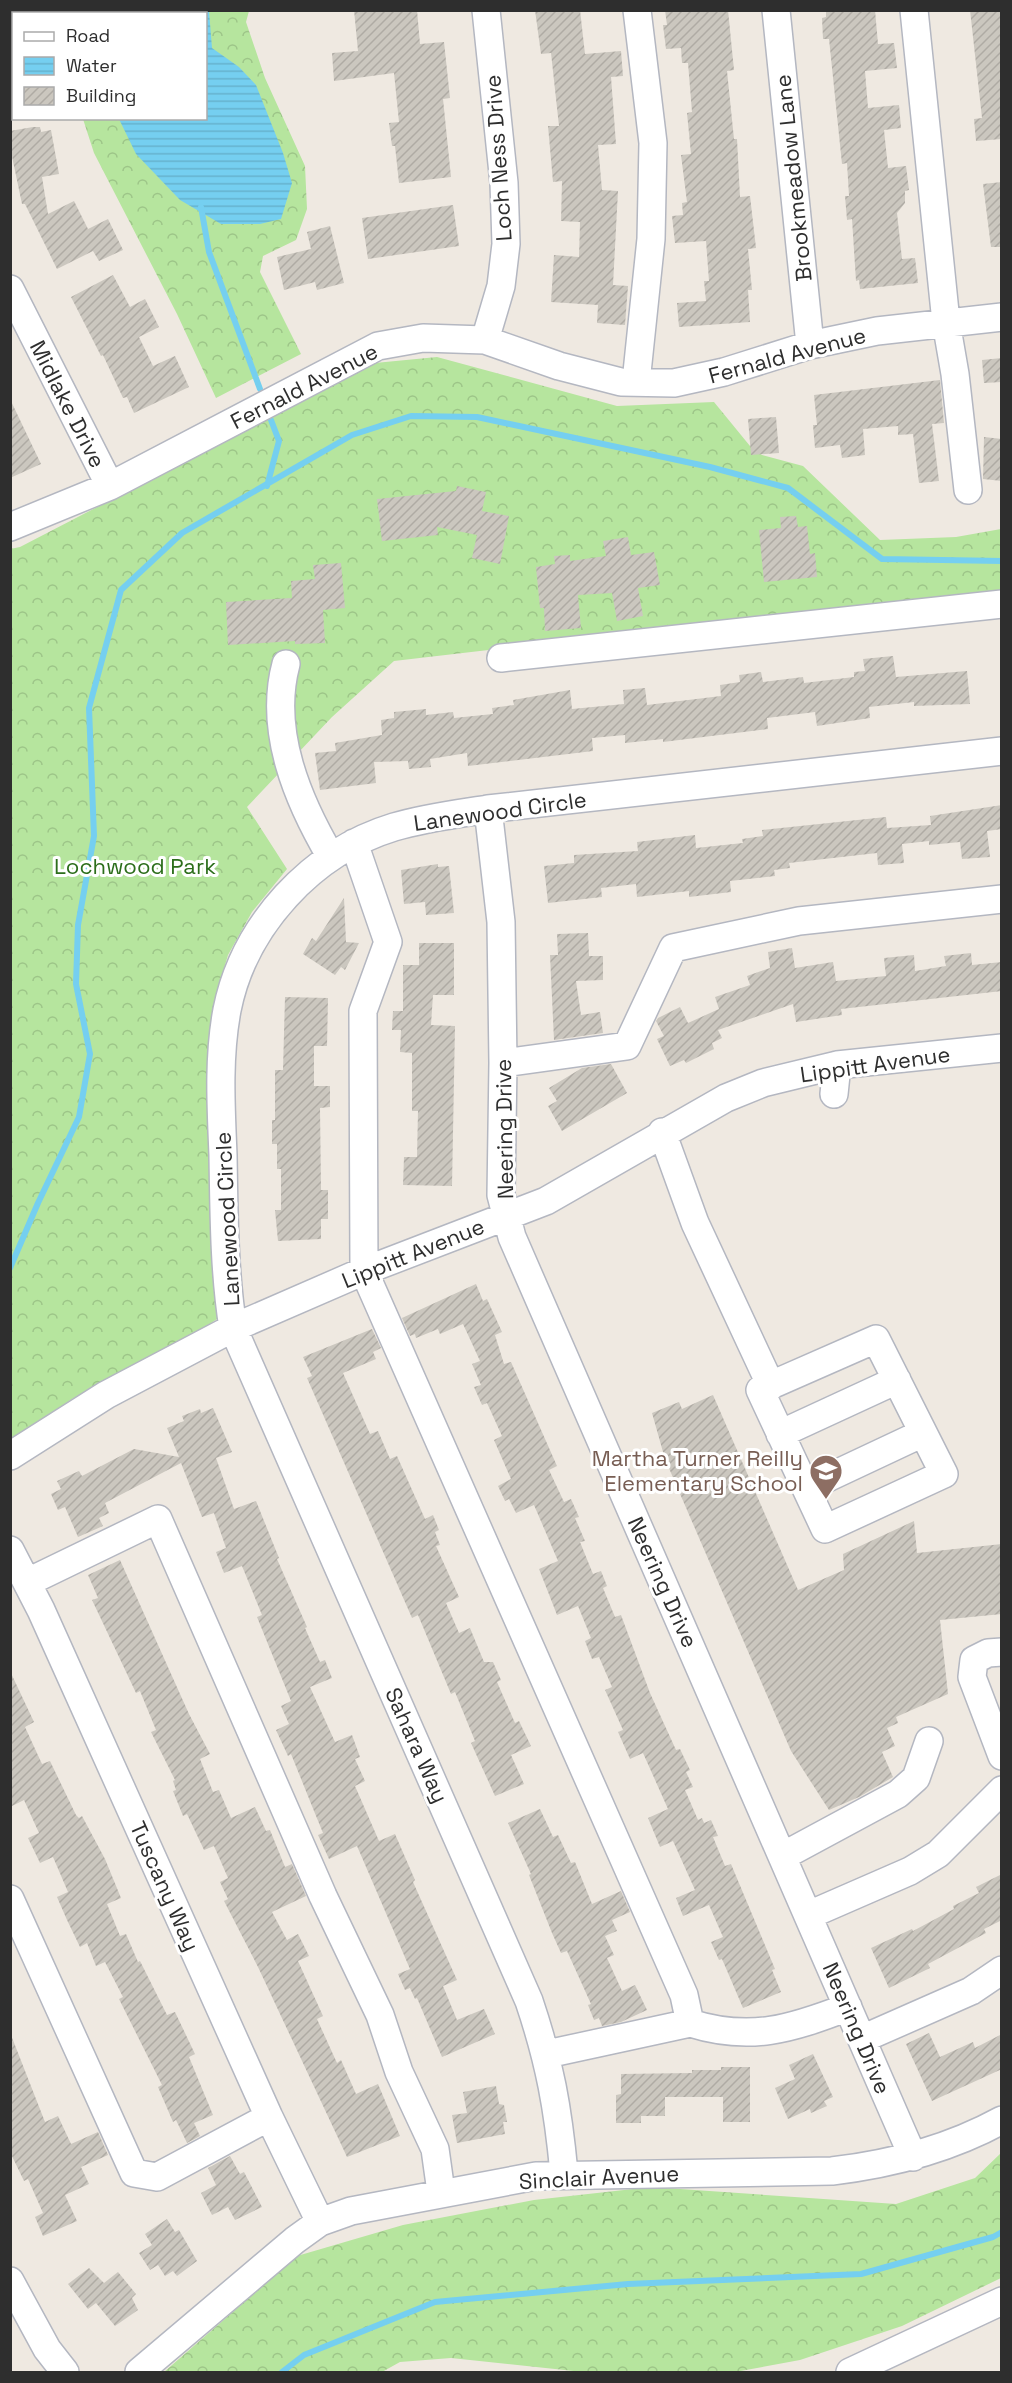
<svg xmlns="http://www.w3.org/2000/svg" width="1012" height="2383" font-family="'Space Grotesk',sans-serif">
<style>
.forest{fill:url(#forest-crowns)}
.water{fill:url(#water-rules)}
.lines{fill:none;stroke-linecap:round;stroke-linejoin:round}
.stream{stroke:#75cff0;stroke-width:6}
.building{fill:url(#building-hatch)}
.minor-casing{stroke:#b4b7c1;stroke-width:30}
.minor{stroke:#fff;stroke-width:27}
.labels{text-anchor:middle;stroke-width:6;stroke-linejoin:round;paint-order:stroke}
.street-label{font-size:22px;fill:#2e2e2e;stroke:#fff}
.park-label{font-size:22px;fill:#2c6e1b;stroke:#fff}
.education-label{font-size:22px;fill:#785e54;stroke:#fff;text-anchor:end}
</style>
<defs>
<pattern id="forest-crowns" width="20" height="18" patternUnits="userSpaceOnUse" patternTransform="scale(1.5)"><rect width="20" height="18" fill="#b6e59e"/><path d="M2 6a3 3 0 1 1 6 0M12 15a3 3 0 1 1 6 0" fill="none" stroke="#9dc588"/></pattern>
<pattern id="water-rules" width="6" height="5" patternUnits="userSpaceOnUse" patternTransform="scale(1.5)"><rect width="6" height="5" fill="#75cff0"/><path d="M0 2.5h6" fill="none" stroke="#66b2ce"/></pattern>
<pattern id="building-hatch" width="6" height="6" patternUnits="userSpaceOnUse" patternTransform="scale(1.5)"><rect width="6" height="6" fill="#cbc7bf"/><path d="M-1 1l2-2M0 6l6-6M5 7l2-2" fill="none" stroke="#afaba4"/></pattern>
</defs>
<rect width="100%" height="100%" fill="#efe9e1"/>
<path class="forest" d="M 106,11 L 249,11 L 246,22 L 265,78 L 305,166 L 307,209 L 296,240 L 263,256 L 260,272 L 301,354 L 216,398 L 177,314 L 94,153 L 83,119 L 206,118 L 206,14 L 105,13 Z
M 437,357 L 617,406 L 714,402 L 750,446 L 762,455 L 803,466 L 880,540 L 956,537 L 1001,529 L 1002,598 L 799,614 L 394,661 L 332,717 L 247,807 L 287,869 L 252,912 L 228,955 L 216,996 L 209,1085 L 216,1302 L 223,1315 L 174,1348 L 72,1399 L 11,1441 L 10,549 L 20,547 L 375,363 Z
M 1001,2153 L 1001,2278 L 902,2326 L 800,2360 L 735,2372 L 583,2372 L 451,2358 L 400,2362 L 382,2372 L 164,2372 L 297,2256 L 403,2225 L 534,2200 L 651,2187 L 896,2204 L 975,2178 Z"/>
<path class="water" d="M 145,10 L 209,11 L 212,48 L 239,67 L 256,85 L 283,153 L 292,183 L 281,219 L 260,224 L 221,224 L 180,200 L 136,154 L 119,119 L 206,118 L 206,14 L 143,13 Z"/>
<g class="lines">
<path class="stream" d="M 201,207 L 209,252 L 260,389
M 267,486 L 279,441 L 271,420
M 10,1268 L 38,1203 L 79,1117 L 90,1054 L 76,984 L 78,925 L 94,836 L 89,708 L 121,590 L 182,533 L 352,435 L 411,416 L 477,417 L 710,467 L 788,488 L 882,559 L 1002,561
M 282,2372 L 304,2355 L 435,2302 L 628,2284 L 861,2274 L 993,2237 L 1002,2232"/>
</g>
<path class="building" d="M 354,10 L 417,10 L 420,44 L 444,42 L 450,98 L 443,99 L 451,177 L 399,183 L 395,146 L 392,146 L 389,123 L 399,122 L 394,73 L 334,81 L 332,53 L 358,51 Z
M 535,10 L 580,10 L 585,54 L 621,51 L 623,76 L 611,77 L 616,144 L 598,145 L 602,190 L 618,191 L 613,285 L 628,286 L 625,325 L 597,323 L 598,305 L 551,302 L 554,255 L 579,257 L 580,222 L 561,221 L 562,181 L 553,182 L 548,126 L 559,126 L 551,53 L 541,54 Z
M 665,10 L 728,10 L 734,70 L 727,71 L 734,139 L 737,139 L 740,197 L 750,196 L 756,248 L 748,249 L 752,290 L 748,290 L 750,322 L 679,327 L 677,303 L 706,301 L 704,281 L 709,281 L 706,241 L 675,243 L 672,216 L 683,215 L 682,203 L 687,202 L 681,155 L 691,154 L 687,113 L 692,112 L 688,63 L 682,63 L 681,48 L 666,49 L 663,25 L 667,25 Z
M 826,10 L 875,10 L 878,44 L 894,43 L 897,68 L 865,71 L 868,108 L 899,105 L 901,128 L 884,130 L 888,168 L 906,166 L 909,190 L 905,191 L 905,203 L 897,213 L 902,259 L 915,258 L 918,283 L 860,289 L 859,280 L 856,281 L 852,219 L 847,220 L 845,196 L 849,196 L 847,163 L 842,164 L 829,39 L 823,39 L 822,18 L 826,17 Z
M 970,10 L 1002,10 L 1002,139 L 976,141 L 974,119 L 982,118 Z
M 33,127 L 40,127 L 41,132 L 51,130 L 59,174 L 42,177 L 48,214 L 74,201 L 88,229 L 108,219 L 123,250 L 99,261 L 93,251 L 57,269 L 25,204 L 22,204 L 10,147 L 10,131 Z
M 1002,182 L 1002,247 L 991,247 L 983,184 Z
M 453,205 L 459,246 L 368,259 L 362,218 Z
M 330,226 L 344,283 L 317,290 L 315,282 L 284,290 L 277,257 L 311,249 L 307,232 Z
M 113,275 L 130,307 L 145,299 L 159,327 L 139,337 L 153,366 L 175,356 L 189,387 L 134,413 L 127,397 L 123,398 L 103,355 L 101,356 L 71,297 Z
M 1002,358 L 1002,382 L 984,383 L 982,360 Z
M 940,380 L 944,423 L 932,424 L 939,481 L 919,483 L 913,434 L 898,435 L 898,426 L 863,429 L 865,455 L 842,458 L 840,445 L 815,448 L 813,425 L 817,425 L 814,395 Z
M 10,399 L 41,464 L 10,478 Z
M 776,417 L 779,453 L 751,455 L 748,419 Z
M 984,437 L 1002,439 L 1002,481 L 983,479 Z
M 457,486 L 486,492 L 482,511 L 509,516 L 500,564 L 472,558 L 477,535 L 437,527 L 438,535 L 382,541 L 377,499 L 456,491 Z
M 796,516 L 798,527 L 807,526 L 810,554 L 815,553 L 817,577 L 764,582 L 759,530 L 781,528 L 780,517 Z
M 628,537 L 631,555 L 654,552 L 660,585 L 638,588 L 643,616 L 617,621 L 612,593 L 578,595 L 581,628 L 545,631 L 544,608 L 540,608 L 536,567 L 555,564 L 554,556 L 570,555 L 570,561 L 606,556 L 603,541 Z
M 341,563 L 345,608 L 323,610 L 325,643 L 295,644 L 295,641 L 228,645 L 226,602 L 292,598 L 291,581 L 315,579 L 313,565 Z
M 893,656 L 896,677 L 967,671 L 970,704 L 914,706 L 914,702 L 869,707 L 870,718 L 817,726 L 815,712 L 767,718 L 768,729 L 663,742 L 663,739 L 625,743 L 625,735 L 592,738 L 593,751 L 468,766 L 467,753 L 430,759 L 431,767 L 409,769 L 408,761 L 374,762 L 376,783 L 320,790 L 315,753 L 336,751 L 335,743 L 382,735 L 381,720 L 394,718 L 394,712 L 426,709 L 426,715 L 453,712 L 454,718 L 493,714 L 492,708 L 514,705 L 513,700 L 570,690 L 572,709 L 624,704 L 623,690 L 645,688 L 647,705 L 721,696 L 720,685 L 740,682 L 739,675 L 761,672 L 763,682 L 803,677 L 804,683 L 854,677 L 854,672 L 865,671 L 863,659 Z
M 1002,805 L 1002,829 L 987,831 L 990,857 L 962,859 L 960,842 L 929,845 L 929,841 L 902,844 L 904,863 L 878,865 L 877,853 L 789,863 L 790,868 L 774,870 L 775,876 L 730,881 L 731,892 L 689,897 L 689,891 L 637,897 L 636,884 L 601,888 L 602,897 L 548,903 L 544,866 L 574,863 L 574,855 L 638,851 L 637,842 L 695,835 L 696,848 L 743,843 L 742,839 L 763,836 L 762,830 L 886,817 L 887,828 L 931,825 L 930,816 Z
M 438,864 L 438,867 L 449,866 L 454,913 L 426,915 L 425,902 L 404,904 L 401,870 Z
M 344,898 L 346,942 L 359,943 L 345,970 L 341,967 L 335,975 L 303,954 L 312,938 L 316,941 Z
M 588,933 L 589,956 L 603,956 L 603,980 L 576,981 L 581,1015 L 600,1012 L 603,1033 L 554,1040 L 550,955 L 558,955 L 557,934 Z
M 419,943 L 454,943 L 454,995 L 433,995 L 431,1025 L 455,1026 L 452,1186 L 403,1185 L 404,1157 L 417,1157 L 418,1111 L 412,1111 L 412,1053 L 400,1052 L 401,1030 L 392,1030 L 393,1011 L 403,1011 L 403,965 L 419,965 Z
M 792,948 L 795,968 L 833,962 L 836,981 L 886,976 L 884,958 L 914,955 L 915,971 L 946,966 L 944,956 L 971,953 L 972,965 L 1002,962 L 1002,991 L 841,1009 L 842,1015 L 796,1022 L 793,1004 L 718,1030 L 722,1038 L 712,1043 L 714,1049 L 686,1063 L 684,1060 L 670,1066 L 657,1039 L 664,1036 L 656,1021 L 658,1018 L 680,1007 L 688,1023 L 719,1009 L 715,997 L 750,985 L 747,976 L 770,968 L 768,952 Z
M 285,997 L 328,998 L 327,1046 L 314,1046 L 314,1086 L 330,1086 L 330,1107 L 320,1108 L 321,1190 L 328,1190 L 328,1219 L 321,1219 L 321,1239 L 278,1241 L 275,1210 L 281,1210 L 281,1169 L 277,1169 L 277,1144 L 272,1144 L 272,1120 L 275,1120 L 275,1070 L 283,1070 Z
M 611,1064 L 627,1093 L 562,1131 L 548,1106 L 557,1101 L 549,1088 L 582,1068 Z
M 476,1284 L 483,1301 L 487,1299 L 502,1332 L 495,1335 L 504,1364 L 511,1362 L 557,1466 L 549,1470 L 564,1502 L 571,1499 L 579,1517 L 575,1518 L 585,1541 L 580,1542 L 593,1574 L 601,1571 L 607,1586 L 603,1588 L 615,1617 L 621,1615 L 650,1693 L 676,1750 L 680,1749 L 690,1770 L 686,1772 L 693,1787 L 685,1790 L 698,1820 L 702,1818 L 704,1823 L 711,1820 L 718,1836 L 713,1837 L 725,1866 L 731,1864 L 775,1969 L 772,1970 L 781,1992 L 743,2008 L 722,1959 L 719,1960 L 711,1942 L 723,1937 L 709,1905 L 683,1916 L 676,1898 L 695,1890 L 673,1841 L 660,1847 L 648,1818 L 668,1809 L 643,1753 L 630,1759 L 618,1732 L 623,1730 L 605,1690 L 612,1687 L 599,1657 L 592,1659 L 585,1641 L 591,1638 L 578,1606 L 557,1615 L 550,1597 L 539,1569 L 558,1561 L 534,1505 L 516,1513 L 509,1499 L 505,1501 L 498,1486 L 511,1479 L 494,1440 L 502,1436 L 487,1403 L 482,1405 L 474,1387 L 481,1385 L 472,1364 L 480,1361 L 463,1324 L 440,1334 L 438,1329 L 416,1338 L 415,1334 L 410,1336 L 402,1318 Z
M 372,1329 L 381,1348 L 373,1352 L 376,1359 L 343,1373 L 370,1434 L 378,1431 L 390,1459 L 397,1456 L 425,1519 L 433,1515 L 439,1530 L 435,1532 L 440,1545 L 436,1546 L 459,1597 L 446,1603 L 459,1633 L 470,1628 L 484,1662 L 493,1662 L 501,1680 L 497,1682 L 515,1723 L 519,1721 L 531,1746 L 511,1755 L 524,1784 L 495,1796 L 471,1743 L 475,1741 L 455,1692 L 451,1694 L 418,1615 L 412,1618 L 307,1378 L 312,1376 L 303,1357 Z
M 713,1395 L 798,1590 L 844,1570 L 843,1554 L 914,1521 L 917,1553 L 1002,1544 L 1002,1614 L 940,1620 L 948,1694 L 896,1717 L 898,1723 L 887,1728 L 895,1746 L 882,1752 L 893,1777 L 859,1797 L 829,1810 L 791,1751 L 665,1459 L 652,1413 L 679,1402 L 682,1409 Z
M 213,1408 L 232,1452 L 216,1458 L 234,1509 L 256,1501 L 279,1558 L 277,1559 L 307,1627 L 305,1628 L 320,1662 L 325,1660 L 332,1678 L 310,1687 L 335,1742 L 352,1735 L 360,1757 L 355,1759 L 365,1781 L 355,1786 L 379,1841 L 395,1834 L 415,1880 L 413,1882 L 457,1980 L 443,1986 L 457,2020 L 484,2009 L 495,2034 L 442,2057 L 417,1998 L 415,1999 L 410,1988 L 405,1990 L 398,1974 L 410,1969 L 357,1846 L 329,1859 L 318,1835 L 323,1833 L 314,1811 L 291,1754 L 288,1756 L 276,1730 L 289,1724 L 281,1706 L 291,1701 L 257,1617 L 262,1615 L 242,1566 L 224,1573 L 216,1552 L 226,1548 L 214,1513 L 202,1517 L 181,1463 L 105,1503 L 109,1513 L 99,1518 L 103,1526 L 78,1537 L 65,1507 L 58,1510 L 51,1494 L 61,1489 L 57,1481 L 79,1471 L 82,1476 L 134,1449 L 179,1457 L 167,1428 L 184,1421 L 182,1416 L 200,1409 L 201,1413 Z
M 120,1560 L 189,1714 L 210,1754 L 200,1759 L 213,1792 L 219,1790 L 231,1818 L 255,1807 L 266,1831 L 270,1830 L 285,1867 L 292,1864 L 306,1896 L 272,1912 L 287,1940 L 298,1934 L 309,1956 L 298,1961 L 323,2016 L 317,2019 L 337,2063 L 341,2060 L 356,2094 L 378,2084 L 400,2136 L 347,2157 L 258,1967 L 224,1901 L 228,1899 L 220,1882 L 228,1878 L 214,1846 L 204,1850 L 187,1814 L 183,1816 L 173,1791 L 176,1790 L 173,1781 L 175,1780 L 151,1732 L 156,1730 L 140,1691 L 136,1693 L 92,1600 L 98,1598 L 88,1575 Z
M 10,1671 L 34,1722 L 25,1727 L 42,1764 L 50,1761 L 76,1815 L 79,1818 L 82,1816 L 105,1859 L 121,1898 L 107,1904 L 120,1936 L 126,1934 L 138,1962 L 140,1961 L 167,2015 L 175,2012 L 195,2054 L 189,2057 L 213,2115 L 194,2123 L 200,2136 L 187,2143 L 176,2120 L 173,2122 L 158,2087 L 162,2085 L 119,1999 L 123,1997 L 105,1962 L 96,1966 L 87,1943 L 80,1947 L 67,1920 L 57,1897 L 68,1892 L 53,1857 L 40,1863 L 28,1838 L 39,1833 L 24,1800 L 10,1807 Z
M 540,1809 L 553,1837 L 558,1835 L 571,1863 L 575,1862 L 592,1904 L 621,1891 L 630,1912 L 612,1920 L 617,1931 L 605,1936 L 614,1955 L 607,1958 L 622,1991 L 635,1985 L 647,2010 L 621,2022 L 602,2026 L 599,2018 L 594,2020 L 588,2005 L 591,2004 L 567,1951 L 561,1953 L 552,1933 L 529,1875 L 531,1874 L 508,1823 Z
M 1002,1874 L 1002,1920 L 984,1929 L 986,1933 L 928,1964 L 930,1968 L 889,1988 L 871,1948 L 912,1929 L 913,1931 L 954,1909 L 953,1906 L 979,1893 L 976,1887 Z
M 929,2033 L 940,2057 L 973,2042 L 975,2048 L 1002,2034 L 1002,2069 L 932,2101 L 906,2044 Z
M 11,2035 L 45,2122 L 58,2116 L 71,2144 L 98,2132 L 108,2155 L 81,2167 L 89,2184 L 65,2195 L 77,2221 L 43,2236 L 35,2217 L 43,2213 L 28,2179 L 24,2181 L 10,2152 Z
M 813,2054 L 833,2097 L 824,2101 L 827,2106 L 811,2113 L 810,2109 L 788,2119 L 775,2088 L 795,2079 L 789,2065 Z
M 721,2067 L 750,2067 L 750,2122 L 723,2122 L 723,2097 L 665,2097 L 665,2116 L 641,2116 L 641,2123 L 616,2123 L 616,2095 L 621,2094 L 621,2074 L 692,2073 L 692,2070 L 721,2070 Z
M 496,2086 L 499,2104 L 504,2105 L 507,2122 L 503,2122 L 505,2134 L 457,2143 L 452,2115 L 467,2113 L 463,2092 Z
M 230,2156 L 240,2174 L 244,2172 L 262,2207 L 235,2220 L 228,2207 L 212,2215 L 201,2193 L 216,2185 L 208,2168 Z
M 167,2219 L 175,2232 L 179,2230 L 197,2261 L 177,2276 L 173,2271 L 165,2276 L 158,2265 L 150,2270 L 139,2253 L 152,2245 L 145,2234 Z
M 89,2268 L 104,2283 L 118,2272 L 136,2294 L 132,2298 L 138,2310 L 115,2326 L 96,2303 L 88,2309 L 68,2284 Z"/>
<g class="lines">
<defs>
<path id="minor" d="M 776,10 L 810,345
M 914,10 L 946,322 L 955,374 L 968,490
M 10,289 L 110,486
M 485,340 L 501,286 L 506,244 L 504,183 L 486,10
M 636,382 L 651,239 L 653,143 L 637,10
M 10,527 L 110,486 L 378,346 L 423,338 L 485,340 L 559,366 L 621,382 L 674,383 L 724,372 L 810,345 L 877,331 L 1002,317
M 501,658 L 1002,604
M 286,664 C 268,731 298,801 331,857
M 488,809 L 501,922 L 503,1063 L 501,1195 L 512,1237 L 913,2157
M 354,843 L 388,942 L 363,1011 L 364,1271 L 684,1995 L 690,2023 L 547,2054
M 503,1063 L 627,1046 L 673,948 L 799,921 L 1002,899
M 834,1094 L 837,1065
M 662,1132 L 695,1223 L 771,1386
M 876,1339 L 944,1474 L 825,1529 L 760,1390 Z
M 780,1434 L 897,1380
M 10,1456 L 106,1395 L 233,1328 L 364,1271 L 546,1201 L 726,1098 L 763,1083 L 837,1065 L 1002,1048
M 806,1488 L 923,1433
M 10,1550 L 41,1610 L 269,2117 L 320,2222
M 28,1582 L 158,1519 L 323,1896 L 380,2015 L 399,2072 L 435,2149 L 441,2192
M 1002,1652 L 988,1653 L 974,1660 L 972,1677 L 1002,1756
M 783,1856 L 898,1794 L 916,1778 L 929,1741
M 10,1899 L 134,2173 L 157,2177 L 269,2117
M 809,1915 L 910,1871 L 938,1854 L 1002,1790
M 690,2023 C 750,2042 791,2029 848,2007
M 862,2039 L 971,1991 L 1002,1970
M 564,2173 C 558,2109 550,2063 529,2001 L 233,1328 C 224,1271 224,1213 223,1155 C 221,1107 218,1058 227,1010 C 244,925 312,852 394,827 C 424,818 456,814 488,809 L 1002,751
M 10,2281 L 47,2349 L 65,2372
M 139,2372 L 295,2240 L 320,2222 L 351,2211 L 536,2176 L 832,2171 C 892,2164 949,2149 1002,2120
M 850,2372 L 1002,2301"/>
</defs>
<use href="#minor" class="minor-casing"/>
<use href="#minor" class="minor"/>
</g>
<defs>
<symbol id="school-pin" viewBox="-11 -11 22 30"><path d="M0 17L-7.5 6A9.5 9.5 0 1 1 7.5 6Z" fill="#8d6e63" stroke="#fff"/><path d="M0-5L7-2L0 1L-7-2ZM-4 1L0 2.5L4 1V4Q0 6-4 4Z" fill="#fff"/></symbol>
</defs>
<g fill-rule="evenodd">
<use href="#school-pin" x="807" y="1452" width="38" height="52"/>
</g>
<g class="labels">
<g class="street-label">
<text transform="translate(498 158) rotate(-94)" y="8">Loch Ness Drive</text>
<text transform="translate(793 178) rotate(-96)" y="8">Brookmeadow Lane</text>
<text transform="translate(787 355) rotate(-15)" y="8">Fernald Avenue</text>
<text transform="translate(304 386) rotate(-27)" y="8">Fernald Avenue</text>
<text transform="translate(68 404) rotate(63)" y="8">Midlake Drive</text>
<text transform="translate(500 811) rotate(-8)" y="8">Lanewood Circle</text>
<text transform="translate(875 1064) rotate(-8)" y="8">Lippitt Avenue</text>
<text transform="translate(504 1129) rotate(-91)" y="8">Neering Drive</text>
<text transform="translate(227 1219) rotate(-93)" y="8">Lanewood Circle</text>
<text transform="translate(413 1253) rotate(-22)" y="8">Lippitt Avenue</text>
<text transform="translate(663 1582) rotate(66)" y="8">Neering Drive</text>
<text transform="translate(417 1745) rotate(66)" y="8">Sahara Way</text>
<text transform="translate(165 1886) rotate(66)" y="8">Tuscany Way</text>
<text transform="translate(857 2028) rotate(67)" y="8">Neering Drive</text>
<text transform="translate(599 2177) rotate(-3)" y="8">Sinclair Avenue</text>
</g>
<g class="park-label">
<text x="135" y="874">Lochwood Park</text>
</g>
<g class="education-label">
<text x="803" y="1466">Martha Turner Reilly<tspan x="803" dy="25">Elementary School</tspan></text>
</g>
</g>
<rect width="1012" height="2383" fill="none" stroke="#2e2e2e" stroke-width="24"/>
<rect x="12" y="12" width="195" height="108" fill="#ffffff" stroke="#ababab" stroke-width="1.5"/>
<rect x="24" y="32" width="30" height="9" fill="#ffffff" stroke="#ababab" stroke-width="1.5"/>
<text x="66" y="42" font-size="18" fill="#2e2e2e">Road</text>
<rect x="24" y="57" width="30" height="18" fill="url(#water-rules)" stroke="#ababab" stroke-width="1.5"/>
<text x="66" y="72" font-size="18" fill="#2e2e2e">Water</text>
<rect x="24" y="87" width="30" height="18" fill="url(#building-hatch)" stroke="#ababab" stroke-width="1.5"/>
<text x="66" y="102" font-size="18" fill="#2e2e2e">Building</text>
</svg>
